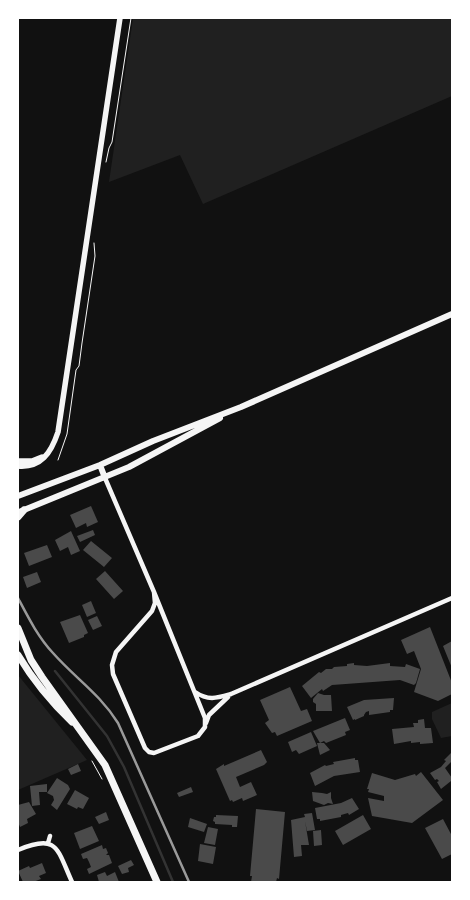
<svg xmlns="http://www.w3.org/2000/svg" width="470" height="900" font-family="'Golos Text',sans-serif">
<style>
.green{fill:#202020}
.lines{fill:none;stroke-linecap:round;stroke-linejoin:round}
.stream{stroke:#333;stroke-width:2.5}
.building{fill:#4a4a4a}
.path{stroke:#f5f5f5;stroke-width:1}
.minor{stroke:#f5f5f5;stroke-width:4.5}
.tertiary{stroke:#f5f5f5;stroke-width:5.5}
.secondary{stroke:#f5f5f5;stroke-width:6}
.primary{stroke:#f5f5f5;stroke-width:7}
.rail{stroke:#9a9a9a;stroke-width:2.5}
</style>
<rect width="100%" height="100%" fill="#111"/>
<path class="green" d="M 133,18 L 452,18 L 452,96 L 203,204 L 180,155 L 109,182 Z
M 18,675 L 87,760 L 18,790 Z
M 452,703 L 452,736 L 441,738 L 432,719 L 432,712 Z"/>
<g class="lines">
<path class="stream" d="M 55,671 L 107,736 L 124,767 L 173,882"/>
</g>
<path class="building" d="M 91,506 L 98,522 L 87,527 L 86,523 L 76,528 L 70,515 Z
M 93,530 L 95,535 L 80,542 L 77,536 Z
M 71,531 L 80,551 L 71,555 L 68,547 L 60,551 L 55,540 Z
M 91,541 L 112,558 L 104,567 L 83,550 Z
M 47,545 L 52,557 L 29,566 L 24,553 Z
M 105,571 L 123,591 L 114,599 L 96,579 Z
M 37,572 L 41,582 L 27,588 L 23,577 Z
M 91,601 L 96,613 L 87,617 L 82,605 Z
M 80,615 L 88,633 L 84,635 L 84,637 L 69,643 L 60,622 Z
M 97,616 L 102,626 L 93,630 L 88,620 Z
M 430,627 L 452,683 L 452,694 L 438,701 L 414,692 L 421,669 L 414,651 L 407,654 L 401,640 Z
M 452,641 L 452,668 L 443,646 Z
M 354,663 L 354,665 L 367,666 L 390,663 L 390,666 L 405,667 L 406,664 L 420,669 L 416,683 L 414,685 L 400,680 L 332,685 L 323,691 L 322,689 L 311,698 L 302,686 L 319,672 L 321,673 L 326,669 L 332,669 L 334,667 L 347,666 L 347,664 Z
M 290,687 L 301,711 L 307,709 L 312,721 L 277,736 L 275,732 L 272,733 L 265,723 L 269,720 L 260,700 Z
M 318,693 L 324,695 L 331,695 L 332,711 L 316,711 L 316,704 L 313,702 L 313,699 Z
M 394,698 L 393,710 L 390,710 L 390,712 L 369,715 L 369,711 L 366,712 L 364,715 L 364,716 L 355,720 L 355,719 L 353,720 L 347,707 L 364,700 Z
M 345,718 L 350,730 L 345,732 L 346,735 L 326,743 L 324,741 L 320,743 L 313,731 Z
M 424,719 L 425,728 L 431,728 L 433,743 L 420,744 L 420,742 L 411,743 L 411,741 L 394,744 L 392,729 L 414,727 L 413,723 L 418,723 L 418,720 Z
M 311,732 L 317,746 L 299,754 L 296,750 L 292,752 L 288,742 Z
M 317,743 L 324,743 L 330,750 L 320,755 Z
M 261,750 L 267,762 L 264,765 L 236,777 L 240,787 L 251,782 L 257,795 L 243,801 L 242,798 L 233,802 L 232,800 L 230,801 L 216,769 L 224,764 L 224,766 Z
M 452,752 L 452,761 L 445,768 L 452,778 L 452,782 L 451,781 L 441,789 L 437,782 L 439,781 L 437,779 L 435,780 L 430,773 L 441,767 L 446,761 L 444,760 Z
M 355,758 L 355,760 L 358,760 L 360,772 L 334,776 L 315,786 L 310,773 L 325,765 L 326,766 L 334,764 L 333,762 Z
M 78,764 L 81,771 L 71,775 L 68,769 Z
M 421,772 L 443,800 L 412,823 L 372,816 L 368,798 L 384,801 L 384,796 L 368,792 L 369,789 L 367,789 L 372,773 L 395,780 L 415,774 L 416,776 Z
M 57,778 L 68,785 L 70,789 L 57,810 L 51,805 L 54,800 L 53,796 L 47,793 Z
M 47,784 L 47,792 L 39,792 L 40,805 L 32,806 L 30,786 Z
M 191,787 L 193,792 L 179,797 L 177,793 Z
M 75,790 L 89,798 L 83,809 L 78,807 L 77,809 L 67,804 Z
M 312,792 L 322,793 L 324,805 L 313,801 Z
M 331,792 L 331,798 L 333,804 L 328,803 L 324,805 L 322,793 L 327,794 Z
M 352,798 L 359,809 L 349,815 L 348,813 L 341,815 L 341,817 L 320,821 L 320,819 L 317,819 L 315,808 L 341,803 Z
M 29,802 L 36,814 L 27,819 L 28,823 L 20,827 L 18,822 L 18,805 Z
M 256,809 L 285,812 L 279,879 L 277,878 L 276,882 L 251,882 L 252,876 L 250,876 Z
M 106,812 L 109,820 L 99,824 L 95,817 Z
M 312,813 L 315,830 L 307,831 L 305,821 L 309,845 L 301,845 L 302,856 L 294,857 L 291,820 L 305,817 L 304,814 Z
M 216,815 L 238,816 L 237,827 L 232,827 L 232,825 L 215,824 L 215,822 L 213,821 L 214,817 L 216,817 Z
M 363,815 L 371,829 L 343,845 L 335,831 Z
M 190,818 L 207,824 L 204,832 L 188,827 Z
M 443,819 L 452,836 L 452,854 L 442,859 L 425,828 Z
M 92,826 L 99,841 L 80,849 L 74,833 Z
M 208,827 L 218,829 L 215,845 L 204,843 Z
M 321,830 L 322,845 L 314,846 L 313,831 Z
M 200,844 L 216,847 L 213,864 L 198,861 Z
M 102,845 L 103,849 L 106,848 L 108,853 L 106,855 L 109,855 L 112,863 L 89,874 L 87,869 L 91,867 L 89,862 L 87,858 L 83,859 L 81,854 Z
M 131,860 L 134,865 L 128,868 L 129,872 L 122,874 L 118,866 Z
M 42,863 L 46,873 L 39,876 L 41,879 L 33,882 L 23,882 L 18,871 L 29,866 L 30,868 Z
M 105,872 L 107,876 L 115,872 L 119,882 L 99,882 L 97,875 Z"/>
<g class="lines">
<path class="path" d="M 106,162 L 109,148 L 112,142 L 131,18
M 58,460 L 67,434 L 76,370 L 79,366 L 82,343 L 95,256 L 94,243
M 92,761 L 102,779"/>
<path class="minor" d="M 105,478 L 154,592 L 205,718 L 205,727 L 198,736 L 154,753 L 149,752 L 145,748 L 113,674 L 112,665 L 116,652 L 152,611 L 155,603 L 154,592
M 195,692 C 208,701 217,698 231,694 L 452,598
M 206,723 L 209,715 L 228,697
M 48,843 L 50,836
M 18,850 C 58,833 57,849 72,882"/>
<path class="tertiary" d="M 18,461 L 32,461 L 42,457
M 18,466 C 41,468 51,453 58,432 L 120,18"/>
<path class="secondary" d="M 100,465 L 105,478
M 18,496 L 100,465 L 153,441 L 241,407 L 452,314
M 19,512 L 129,467 L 220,418"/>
<path class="primary" d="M 18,517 L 24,510
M 18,628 L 31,660 L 42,677 L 105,765 L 157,882
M 18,655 C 33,680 51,702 72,722"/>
<path class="rail" d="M 18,598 C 28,617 38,637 53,653 C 75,678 100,694 118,723 L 189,882"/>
</g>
<rect width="470" height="900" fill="none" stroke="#ffffff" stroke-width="38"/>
</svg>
